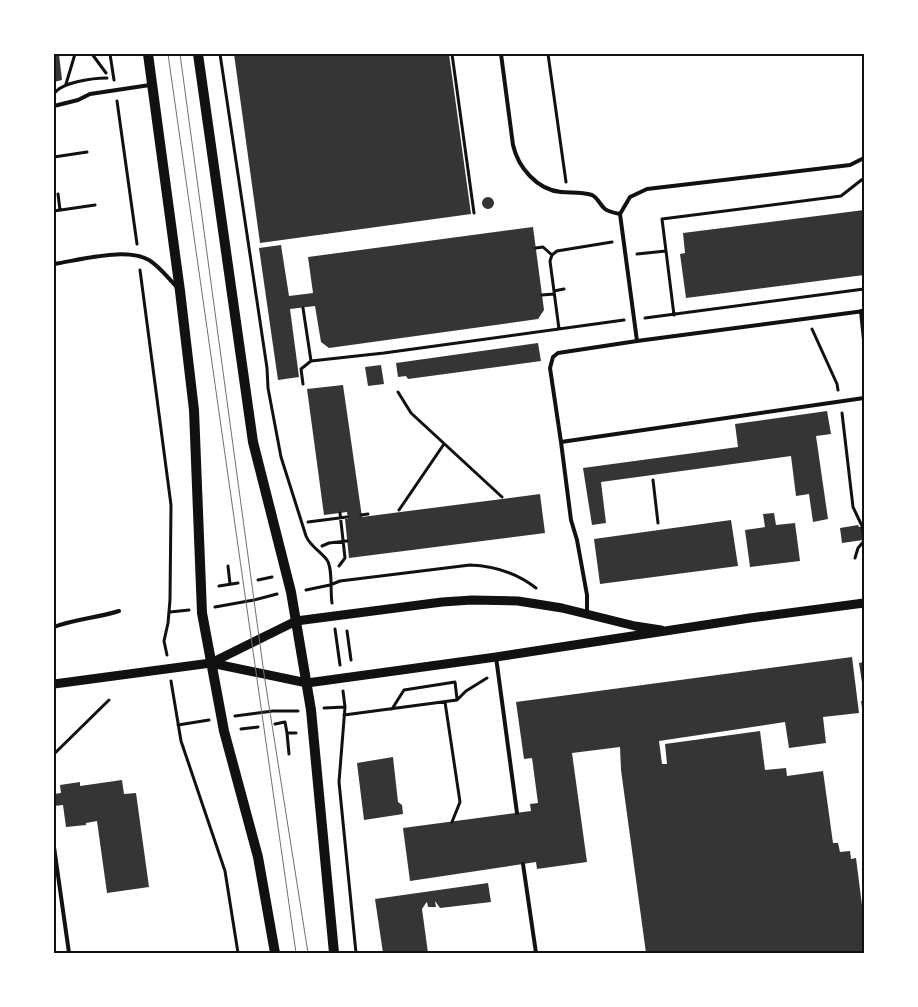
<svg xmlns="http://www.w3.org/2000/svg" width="918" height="1007" font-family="'PT Sans Narrow',sans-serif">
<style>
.building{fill:#353535}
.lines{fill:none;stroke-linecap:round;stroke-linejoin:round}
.path{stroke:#111;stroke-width:3}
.service{stroke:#111;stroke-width:4}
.tertiary{stroke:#111;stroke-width:9}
.secondary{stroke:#111;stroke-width:10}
.tram{stroke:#707070;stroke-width:1}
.neatline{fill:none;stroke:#111;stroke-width:2}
</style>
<rect width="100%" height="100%" fill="#fff"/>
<path class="building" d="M 54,54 L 59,54 L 62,80 L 54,82 Z
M 234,54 L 449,54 L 471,214 L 260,243 Z
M482 203a6 6 0 1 1 12 0a6 6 0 1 1-12 0Z
M 864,210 L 864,275 L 686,298 L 680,254 L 685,253 L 683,233 Z
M 533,227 L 544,310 L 538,319 L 329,348 L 321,342 L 315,306 L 290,309 L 299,377 L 278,380 L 259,248 L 281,245 L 289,296 L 313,293 L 308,257 Z
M 538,343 L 541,361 L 408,379 L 406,376 L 398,377 L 396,363 Z
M 381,365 L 384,384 L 368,386 L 365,367 Z
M 343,385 L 362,517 L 540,494 L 545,533 L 349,558 L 345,519 L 348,519 L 347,512 L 324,515 L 307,389 Z
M 827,411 L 831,434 L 816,436 L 828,519 L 813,522 L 809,494 L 796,496 L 791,456 L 601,482 L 606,523 L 592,525 L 583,468 L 738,447 L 735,424 Z
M 774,513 L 776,525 L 795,523 L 800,561 L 750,567 L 745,530 L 765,527 L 763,514 Z
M 731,520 L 738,566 L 600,584 L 594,539 Z
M 858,525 L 859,527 L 861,527 L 863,540 L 842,543 L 840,528 Z
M 852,657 L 859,713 L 823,717 L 826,743 L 789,748 L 785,722 L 659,741 L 662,764 L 667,764 L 665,744 L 760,731 L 765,770 L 786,768 L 787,776 L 823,771 L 833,843 L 838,843 L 840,852 L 850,851 L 851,859 L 856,858 L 864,921 L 864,953 L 646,953 L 621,770 L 620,747 L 572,753 L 587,862 L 537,869 L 536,862 L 410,881 L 403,828 L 531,811 L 530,804 L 538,803 L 532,758 L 524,759 L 516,702 Z
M 864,662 L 864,689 L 863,689 L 859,663 Z
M 861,701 L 864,701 L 864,714 L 863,714 Z
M 393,757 L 398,802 L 402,805 L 403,814 L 364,820 L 357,763 Z
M 122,780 L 124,794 L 136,793 L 149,887 L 107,893 L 97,821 L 86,823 L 86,825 L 66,827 L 63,805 L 54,806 L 54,794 L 61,793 L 60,785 L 80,782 L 80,786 Z
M 488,883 L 491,902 L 440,908 L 435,901 L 436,907 L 428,907 L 427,902 L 426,903 L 422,909 L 428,953 L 383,953 L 375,899 Z"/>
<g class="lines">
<path class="path" d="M 92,54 L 106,73
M 110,54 L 114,80
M 220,54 L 267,368 L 268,388 L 281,457 L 306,536 C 310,546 320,551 327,560 C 333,569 330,591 332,603
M 452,54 L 474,213
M 548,54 L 566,182
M 66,84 L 75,54
M 54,94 C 61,82 94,78 107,78
M 117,101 L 137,244
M 54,157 L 87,152
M 58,194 L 60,210
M 54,211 L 95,205
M 536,248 L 543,247 L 552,255
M 637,254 L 666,251
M 140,270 L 171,505 L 170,600 L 168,623 L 164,641 L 167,655
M 554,291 L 564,289
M 542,295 L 554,294
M 303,308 L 311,361 L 384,353 L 624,320
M 674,315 L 662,219 L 841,196 L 864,178
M 645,318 L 864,289
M 559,329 L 550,261 L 552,255 L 557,251 L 612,242
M 812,329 L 837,384 L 838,390
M 303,384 L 301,369 L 311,361
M 398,392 L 411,413 L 502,497
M 842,413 L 853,507 L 862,526 L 864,541 L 858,548 L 855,558
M 653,480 L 658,523
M 399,510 L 444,444
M 361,515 L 368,514
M 308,522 L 347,517
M 322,546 L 329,543 L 347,541
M 228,566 L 230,584
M 339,566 L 345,558 L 340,513
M 258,580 L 272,577
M 219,586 L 238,583
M 306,590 L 330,585 L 340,581 L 470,565 C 495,566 517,573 536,588
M 215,607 L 254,600 L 277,594
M 170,612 L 189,610
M 335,629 L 340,665
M 347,631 L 351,660
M 171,681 L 181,741 L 225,871 L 238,953
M 445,702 L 460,802 L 452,822
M 345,707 L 339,782 L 356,953
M 324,708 L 345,707 L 343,691
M 392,709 L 404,690 L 455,682 L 457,699
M 344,715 L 457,700 L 466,691 L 487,678
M 235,716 L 273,711 L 298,711
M 275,724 L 285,722 L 287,733 L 296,733
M 178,725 L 209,720
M 241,729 L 258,727
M 287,733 L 289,754
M 54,754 L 109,700"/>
<path class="service" d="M 501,54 L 513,145 C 518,167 537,190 561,192 C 571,193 581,192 592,195 C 598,198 600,205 605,209 C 609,212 615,213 620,214
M 54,106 L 78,100 L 90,94 L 150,85
M 54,264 C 80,260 125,247 149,260 C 160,267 168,278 177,287
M 861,311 L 864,340
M 637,341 L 620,214 L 630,197 L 647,189 L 850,165 L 864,158
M 561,442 L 550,368 L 553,357 L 558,353 L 637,341 L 864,311
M 587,614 L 587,595 L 577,540 L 571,520 L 561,442 L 864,398
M 54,627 C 75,619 97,618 119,611
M 496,657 L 517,813
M 54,847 L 69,953
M 523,864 L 536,953"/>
<path class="tertiary" d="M 211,663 L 296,621 L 442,602 L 472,600 L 518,601 L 562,608 L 635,626 L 661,630
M 54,684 L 211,663 L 307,683 L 496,657 L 750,618 L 864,603"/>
<path class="secondary" d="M 148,54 L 180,291 L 194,410 L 202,613 L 224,731 L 258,857 L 275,953
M 198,54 L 253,442 L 291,592 L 311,710 L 334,953"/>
<path class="tram" d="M 168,54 L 296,953
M 180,54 L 264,674 L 308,953"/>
</g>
<rect width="918" height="1007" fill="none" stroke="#ffffff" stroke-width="110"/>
<rect x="55" y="55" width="808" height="897" class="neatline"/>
</svg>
